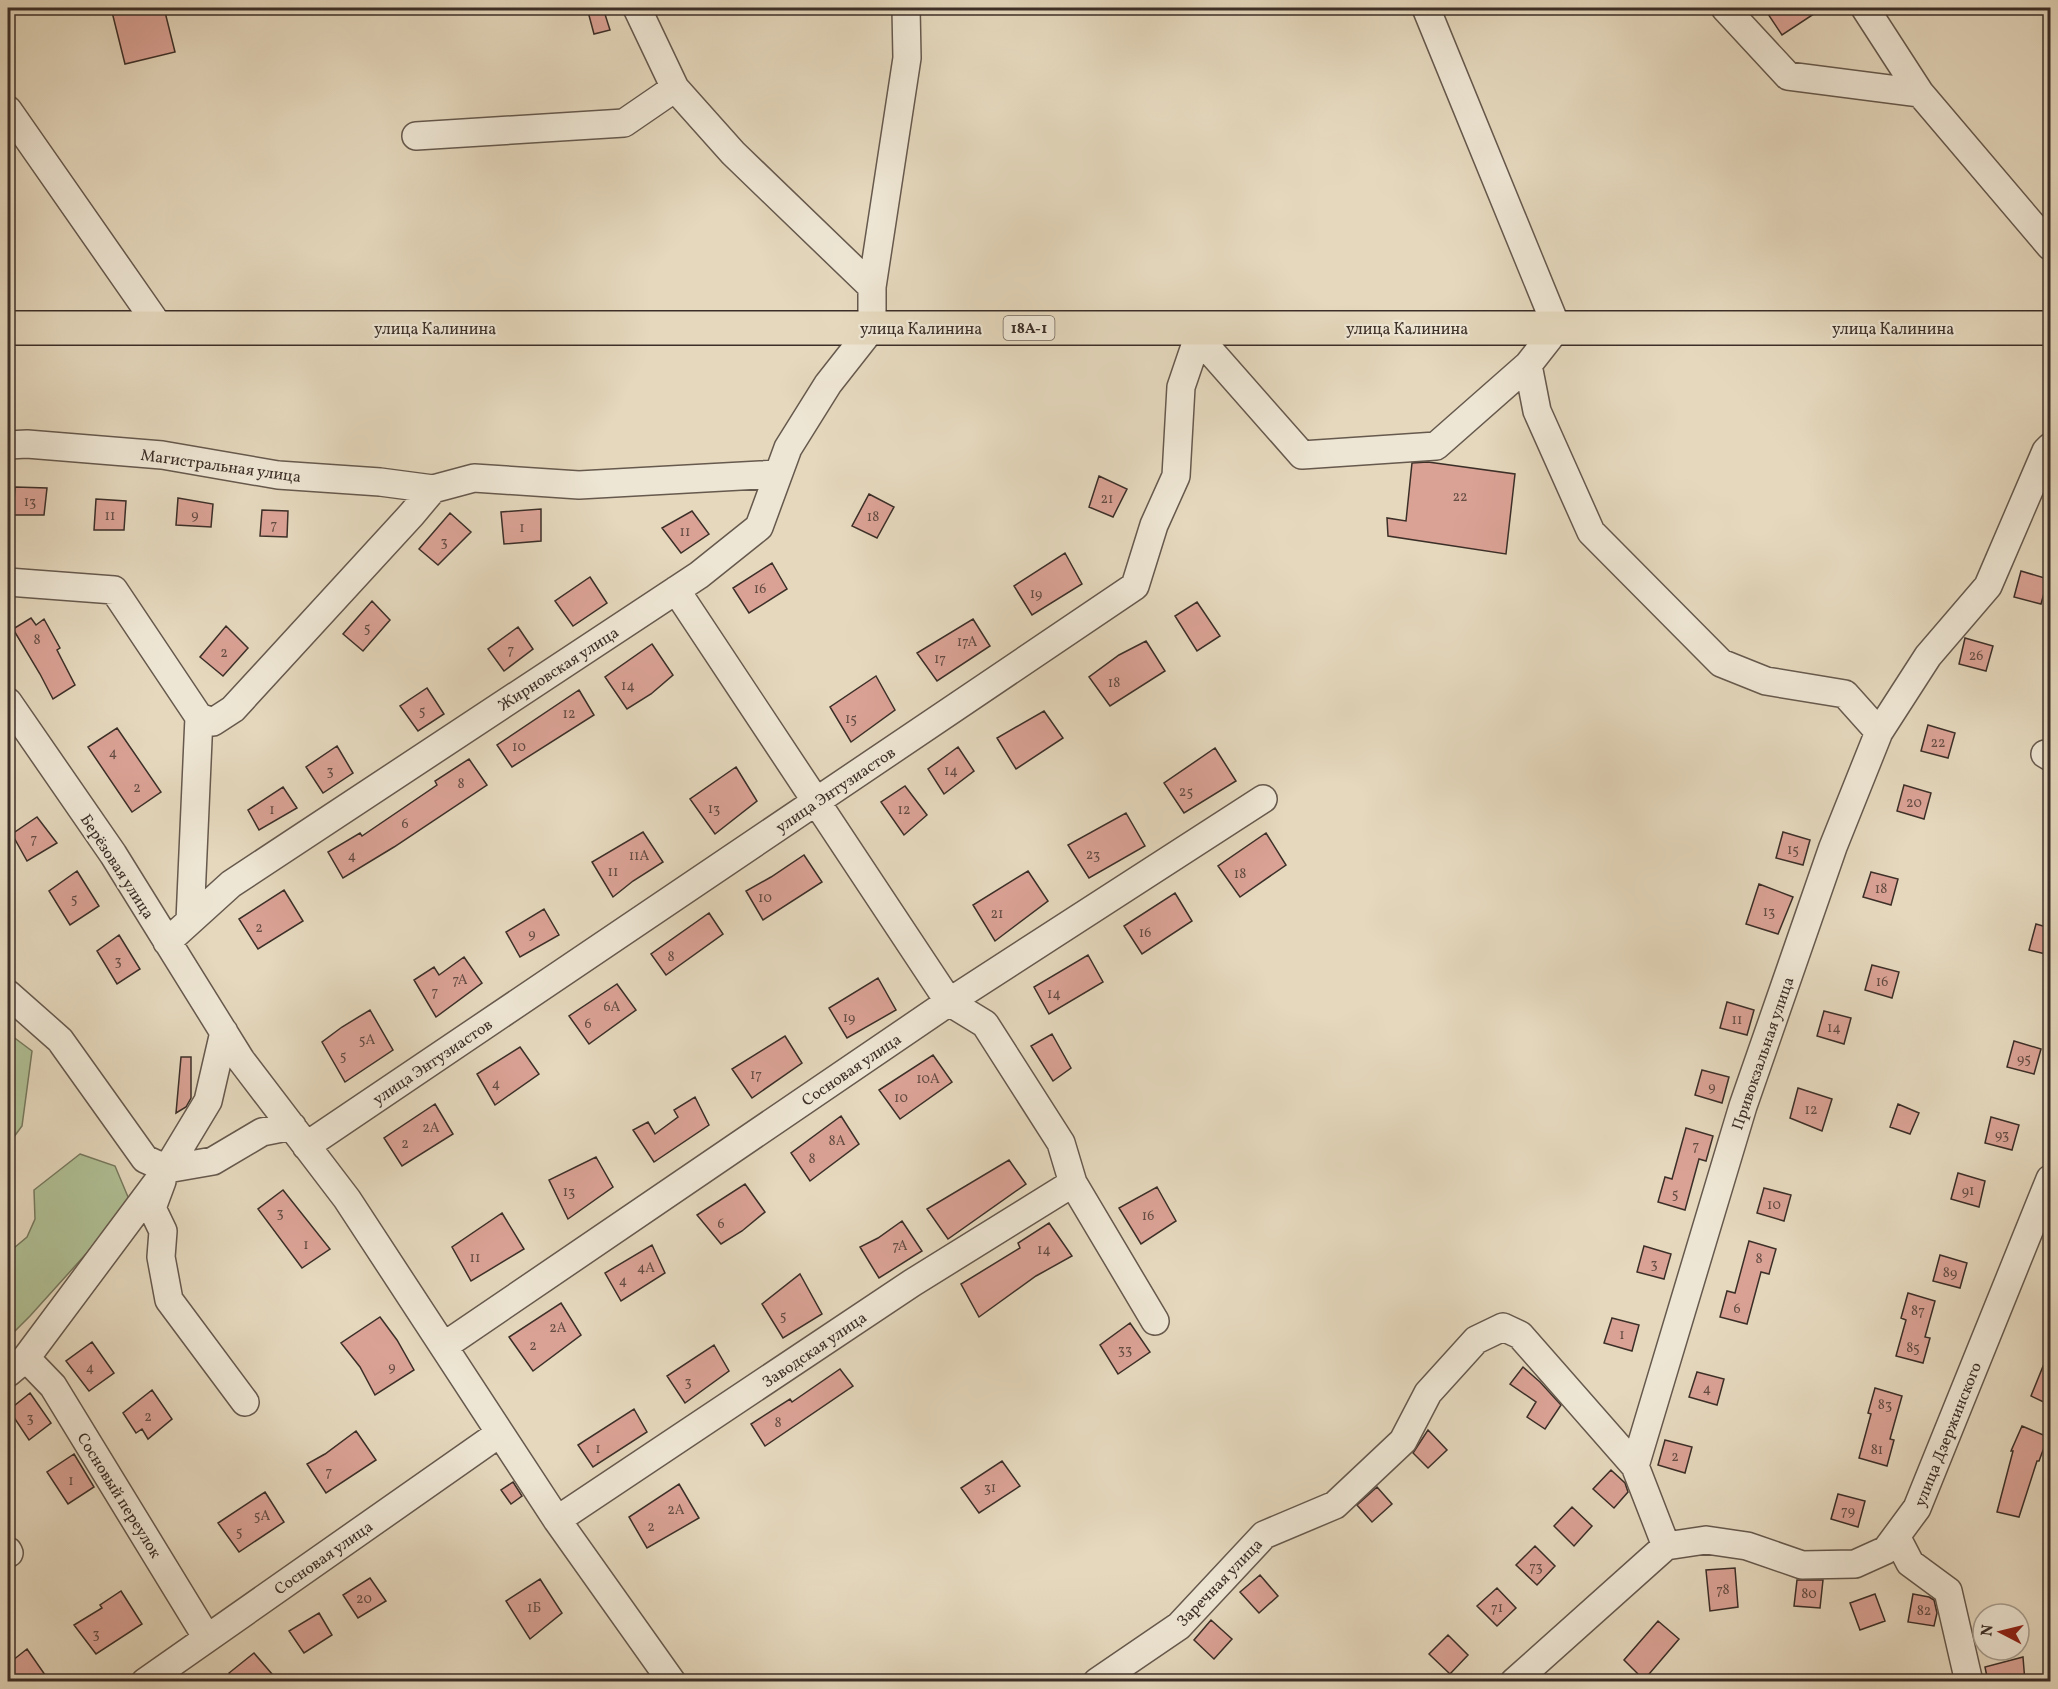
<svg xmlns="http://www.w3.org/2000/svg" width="2058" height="1689" font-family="Vollkorn,serif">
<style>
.green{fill:#b0c095;stroke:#76785e;stroke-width:1.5}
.building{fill:#daa295;stroke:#3c2f28;stroke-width:1.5}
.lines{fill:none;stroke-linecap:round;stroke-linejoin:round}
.minor-casing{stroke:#66594d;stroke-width:30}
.major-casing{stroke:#3c2f28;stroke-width:36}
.minor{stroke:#eee6d4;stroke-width:27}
.major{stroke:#e5d8bd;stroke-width:33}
.labels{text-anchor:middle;stroke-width:4.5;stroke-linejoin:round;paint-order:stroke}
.number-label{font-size:14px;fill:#644c43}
.shield{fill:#eee6d4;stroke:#71665c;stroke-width:1.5}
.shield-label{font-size:15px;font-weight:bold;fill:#3c2f28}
.street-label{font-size:16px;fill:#3c2f28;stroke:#eee6d4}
</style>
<rect width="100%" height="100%" fill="#e5d8bd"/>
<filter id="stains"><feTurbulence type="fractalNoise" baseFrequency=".00333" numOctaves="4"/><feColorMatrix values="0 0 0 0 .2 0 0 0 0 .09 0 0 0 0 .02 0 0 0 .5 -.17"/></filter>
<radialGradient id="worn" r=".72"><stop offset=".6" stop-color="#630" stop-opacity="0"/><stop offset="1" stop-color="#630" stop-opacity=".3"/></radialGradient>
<path class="green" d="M 8,1033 L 32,1051 L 22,1126 L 8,1145 Z
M 80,1154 L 115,1166 L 131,1204 L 30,1316 L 8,1338 L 8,1253 L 27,1237 L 35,1219 L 34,1190 Z"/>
<path class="building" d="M 111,8 L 164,8 L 175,52 L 125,64 Z
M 587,8 L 603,8 L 610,30 L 594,34 Z
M 1764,8 L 1823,8 L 1782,35 Z
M 1428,462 L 1515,474 L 1506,554 L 1388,536 L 1387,518 L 1406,521 L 1412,463 Z
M 1099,476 L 1127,489 L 1113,517 L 1089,507 Z
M 15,487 L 47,488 L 44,515 L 13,515 Z
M 869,494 L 894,507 L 877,538 L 852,526 Z
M 178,498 L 213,504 L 211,527 L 176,525 Z
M 96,499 L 126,501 L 124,530 L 94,530 Z
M 541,509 L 541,541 L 504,544 L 501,512 Z
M 262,510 L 288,511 L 287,537 L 260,536 Z
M 692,511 L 709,534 L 681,553 L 662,528 Z
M 450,513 L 471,532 L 438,565 L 419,549 Z
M 1065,553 L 1082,584 L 1032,615 L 1014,586 Z
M 772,563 L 787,589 L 749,613 L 733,588 Z
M 2021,571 L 2048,579 L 2041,604 L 2014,597 Z
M 590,577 L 607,603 L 573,626 L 555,601 Z
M 372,601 L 390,620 L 363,651 L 343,634 Z
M 1197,602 L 1220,636 L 1197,651 L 1175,616 Z
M 31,618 L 36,625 L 44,619 L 60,648 L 57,650 L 75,685 L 53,699 L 40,674 L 13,629 Z
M 973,619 L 990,646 L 937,681 L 917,653 Z
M 226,626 L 248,648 L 223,676 L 200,657 Z
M 518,627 L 533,649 L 504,671 L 488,649 Z
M 1965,638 L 1993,646 L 1986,671 L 1959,664 Z
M 1146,641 L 1165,671 L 1110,706 L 1089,677 L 1119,655 Z
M 652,644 L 673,675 L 651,694 L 627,709 L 605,677 Z
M 876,676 L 895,710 L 851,742 L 830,707 Z
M 427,688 L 444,714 L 418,731 L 400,706 Z
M 579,690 L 594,715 L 512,767 L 497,745 Z
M 1044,711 L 1063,738 L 1016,769 L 997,738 Z
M 1928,725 L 1955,733 L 1948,758 L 1921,751 Z
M 117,728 L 161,792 L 132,812 L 88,747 Z
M 337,746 L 353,773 L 323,793 L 306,767 Z
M 958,747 L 974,771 L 944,794 L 928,769 Z
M 1215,748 L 1236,781 L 1184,813 L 1164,783 Z
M 469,759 L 487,785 L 394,847 L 343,878 L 328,852 L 360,833 L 362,836 L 437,785 L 435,781 Z
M 736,767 L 757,801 L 715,834 L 690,799 Z
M 1904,785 L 1931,793 L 1924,819 L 1897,811 Z
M 905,786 L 927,815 L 904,835 L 881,802 Z
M 283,787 L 297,808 L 259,830 L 248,810 Z
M 1126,813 L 1145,846 L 1089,878 L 1068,845 Z
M 37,817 L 57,843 L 27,861 L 12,834 Z
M 643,832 L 663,862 L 633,881 L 613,897 L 592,862 Z
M 1783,832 L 1810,840 L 1803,865 L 1776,858 Z
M 1266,833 L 1286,865 L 1240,897 L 1218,866 Z
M 804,855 L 822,882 L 763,920 L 746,891 L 771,877 Z
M 77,871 L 99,906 L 70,925 L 49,891 Z
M 1028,871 L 1048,901 L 995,941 L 973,905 Z
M 1871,872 L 1898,879 L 1891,905 L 1863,897 Z
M 1759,884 L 1793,897 L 1778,934 L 1746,924 Z
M 284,890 L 303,921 L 258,949 L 239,919 Z
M 1175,893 L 1192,921 L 1142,954 L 1124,926 Z
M 544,909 L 559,935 L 520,957 L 506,932 Z
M 709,913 L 723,934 L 666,975 L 651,954 Z
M 2036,924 L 2050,928 L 2050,955 L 2029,950 Z
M 119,935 L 140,969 L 117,984 L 97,951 Z
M 1088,955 L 1103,982 L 1049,1014 L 1034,987 Z
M 464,957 L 482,983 L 436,1017 L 414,980 L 434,967 L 439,975 Z
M 1872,965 L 1899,972 L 1892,998 L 1865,990 Z
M 878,978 L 896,1010 L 847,1038 L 829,1008 Z
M 617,984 L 636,1010 L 589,1044 L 569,1016 Z
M 1727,1002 L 1754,1010 L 1747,1035 L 1720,1028 Z
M 370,1010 L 393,1050 L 345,1082 L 322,1042 L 342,1027 Z
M 1824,1011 L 1851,1018 L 1844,1044 L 1817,1036 Z
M 1052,1034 L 1071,1068 L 1053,1081 L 1031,1046 Z
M 785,1036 L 802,1063 L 752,1098 L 732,1069 Z
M 2014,1041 L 2041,1049 L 2034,1074 L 2007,1067 Z
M 520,1047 L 539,1074 L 495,1105 L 477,1074 Z
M 933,1055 L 952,1082 L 900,1119 L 879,1090 Z
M 181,1057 L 191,1057 L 191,1098 L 186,1107 L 176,1113 Z
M 1702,1070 L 1729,1077 L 1722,1103 L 1695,1095 Z
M 1798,1088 L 1832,1099 L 1822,1131 L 1790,1118 Z
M 695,1097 L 709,1125 L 654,1162 L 633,1130 L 648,1122 L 655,1134 L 678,1117 L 674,1110 Z
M 435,1104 L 453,1134 L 402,1166 L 384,1138 Z
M 1898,1104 L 1919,1113 L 1910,1134 L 1890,1127 Z
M 841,1116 L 859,1144 L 810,1181 L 791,1153 Z
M 1991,1117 L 2019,1125 L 2012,1150 L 1985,1143 Z
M 1686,1128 L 1713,1136 L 1706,1161 L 1699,1159 L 1685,1210 L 1658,1202 L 1665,1177 L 1672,1179 Z
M 596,1157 L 613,1187 L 568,1219 L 549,1180 Z
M 1009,1160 L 1026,1184 L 948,1239 L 927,1209 Z
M 1958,1173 L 1985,1181 L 1979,1207 L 1951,1199 Z
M 745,1184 L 765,1212 L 742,1231 L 721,1244 L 697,1215 Z
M 1157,1187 L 1176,1221 L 1141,1244 L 1119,1208 Z
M 1764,1188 L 1791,1195 L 1784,1221 L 1757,1213 Z
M 283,1190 L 330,1249 L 302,1268 L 258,1209 Z
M 502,1213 L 524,1249 L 471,1281 L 452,1247 Z
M 902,1221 L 922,1251 L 879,1278 L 860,1247 L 878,1238 Z
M 1049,1223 L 1072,1256 L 1036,1276 L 979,1317 L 961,1284 L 1020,1248 L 1018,1243 Z
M 1749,1241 L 1776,1249 L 1769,1274 L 1761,1272 L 1747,1324 L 1720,1317 L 1727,1291 L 1735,1293 Z
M 652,1245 L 665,1273 L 621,1301 L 605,1273 Z
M 1644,1246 L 1671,1254 L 1664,1279 L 1637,1272 Z
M 1940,1255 L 1967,1263 L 1960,1288 L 1933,1281 Z
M 800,1274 L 822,1314 L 783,1338 L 762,1304 Z
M 1908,1293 L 1935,1301 L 1925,1337 L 1930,1338 L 1923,1363 L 1896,1356 L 1906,1320 L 1901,1318 Z
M 561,1303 L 581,1335 L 533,1371 L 509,1337 Z
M 380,1317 L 397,1340 L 414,1370 L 375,1395 L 360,1367 L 341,1343 Z
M 1612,1318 L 1639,1325 L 1632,1351 L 1604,1343 Z
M 1130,1323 L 1150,1352 L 1118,1374 L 1100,1345 Z
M 92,1342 L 114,1373 L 89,1391 L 66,1361 Z
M 714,1345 L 729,1371 L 685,1403 L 667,1376 Z
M 2050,1349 L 2050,1405 L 2031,1396 Z
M 1523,1367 L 1540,1382 L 1561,1405 L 1545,1429 L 1527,1417 L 1536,1402 L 1510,1384 Z
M 840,1369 L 853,1386 L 765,1446 L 751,1424 L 790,1399 L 792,1402 Z
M 1697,1372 L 1724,1379 L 1717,1405 L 1689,1397 Z
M 1875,1388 L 1902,1396 L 1890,1439 L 1894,1440 L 1887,1466 L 1859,1458 L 1871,1414 L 1868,1413 Z
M 152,1390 L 172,1419 L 148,1439 L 142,1429 L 136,1433 L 123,1413 Z
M 30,1393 L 51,1423 L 29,1440 L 9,1410 Z
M 634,1409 L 647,1432 L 593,1467 L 578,1445 Z
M 2022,1426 L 2048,1437 L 2039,1461 L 2037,1461 L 2019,1517 L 1997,1512 L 2013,1451 L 2011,1451 Z
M 1428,1430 L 1447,1450 L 1428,1468 L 1413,1453 Z
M 356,1431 L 376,1460 L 326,1493 L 307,1464 L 325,1454 Z
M 1665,1440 L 1692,1447 L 1685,1473 L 1658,1465 Z
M 74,1454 L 94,1487 L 68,1504 L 47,1472 Z
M 1002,1461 L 1020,1486 L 979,1513 L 961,1488 Z
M 1611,1470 L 1625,1483 L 1628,1492 L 1614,1508 L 1593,1489 Z
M 513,1482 L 522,1496 L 511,1504 L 501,1490 Z
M 679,1484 L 699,1518 L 647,1548 L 629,1517 Z
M 1377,1487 L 1392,1504 L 1372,1522 L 1357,1505 Z
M 265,1492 L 284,1522 L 239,1552 L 218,1523 Z
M 1838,1494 L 1865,1501 L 1858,1527 L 1831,1519 Z
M 1572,1507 L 1592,1526 L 1574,1546 L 1554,1526 Z
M 1535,1546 L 1555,1566 L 1537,1585 L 1516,1565 Z
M 1735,1568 L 1738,1607 L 1710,1611 L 1706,1570 Z
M 1260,1575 L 1278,1596 L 1259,1613 L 1240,1592 Z
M 370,1578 L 386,1601 L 358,1618 L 343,1595 Z
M 540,1579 L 562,1613 L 530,1639 L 506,1601 Z
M 1797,1580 L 1823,1580 L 1820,1608 L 1794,1606 Z
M 1497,1588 L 1516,1608 L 1497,1626 L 1477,1606 Z
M 121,1591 L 142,1624 L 96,1654 L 74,1625 L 102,1608 L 100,1605 Z
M 1875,1594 L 1885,1621 L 1860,1630 L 1850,1603 Z
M 1913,1594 L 1929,1597 L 1934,1600 L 1937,1613 L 1934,1626 L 1908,1622 Z
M 319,1613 L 332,1635 L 304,1653 L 289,1631 Z
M 1211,1620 L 1232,1639 L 1214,1659 L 1194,1640 Z
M 1658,1621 L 1679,1639 L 1644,1680 L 1624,1660 Z
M 1448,1635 L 1468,1655 L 1450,1674 L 1429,1654 Z
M 27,1649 L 50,1682 L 8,1682 L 8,1664 Z
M 254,1653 L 272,1674 L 264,1682 L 236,1682 L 229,1673 Z
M 2023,1657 L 2025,1682 L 1988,1682 L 1985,1667 Z"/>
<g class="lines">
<defs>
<path id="minor" d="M 637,8 L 675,88 L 733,153 L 872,287
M 1725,8 L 1788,76 L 1920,93 L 2050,246
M 1865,8 L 1920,93
M 8,110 L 160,328
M 416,136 L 624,123 L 675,88
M 1198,337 L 1302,455 L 1436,446 L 1528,365 L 1557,328 L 1426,8
M 1528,365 L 1537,411 L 1591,532 L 1721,663 L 1766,681 L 1845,694 L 1879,732
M 8,445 L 27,444 L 162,455 L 278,475 L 380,482 L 433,489
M 8,582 L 114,590 L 199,717 L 213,722 L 233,709 L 412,514 L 433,489 L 474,478 L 579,485 L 778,474
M 676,590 L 949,1002 L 985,1024 L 1061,1143 L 1073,1183 L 1155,1321
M 8,702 L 113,854 L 241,1060 L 347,1199 L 557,1520 L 672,1682
M 2045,754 L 2050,757
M 190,921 L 199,717
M 167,942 L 231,884 L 699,575 L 759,527 L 788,448 L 828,384 L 872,328 L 872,287 L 907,58 L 906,8
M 8,994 L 60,1040 L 145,1159 L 167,1169 L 213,1161 L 262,1132 L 292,1126
M 306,1146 L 1135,586 L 1154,525 L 1176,476 L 1181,387 L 1198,337 L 1210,328
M 162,1181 L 152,1208 L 163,1231 L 161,1257 L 169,1300 L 245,1402
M 444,1346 L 949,1002 L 1263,799
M 26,1358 L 53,1386 L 207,1638
M 8,1373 L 26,1358 L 167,1169 L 208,1101 L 224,1032
M 1635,1466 L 1743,1106 L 1833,847 L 1879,732 L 1928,656 L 1988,586 L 2046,451 L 2050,447
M 557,1520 L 912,1283 L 1073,1183
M 1897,1538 L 1910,1563 L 1948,1591 L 1969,1682
M 8,1551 L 9,1553
M 145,1682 L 500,1433
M 1097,1682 L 1179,1626 L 1264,1535 L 1335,1505 L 1403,1441 L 1428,1393 L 1476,1340 L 1503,1327 L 1520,1335 L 1635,1466 L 1666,1546
M 1514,1682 L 1666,1546 L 1706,1540 L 1747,1546 L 1802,1565 L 1855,1564 L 1886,1550 L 1917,1508 L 2050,1179"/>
<path id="major" d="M 8,328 L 2050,328"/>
</defs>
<use href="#minor" class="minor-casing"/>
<use href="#major" class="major-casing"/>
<use href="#minor" class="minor"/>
<use href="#major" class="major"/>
</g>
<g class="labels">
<g class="number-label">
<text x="1460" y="501">22</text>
<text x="1107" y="503">21</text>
<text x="30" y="506">13</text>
<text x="195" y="519">9</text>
<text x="110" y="520">11</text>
<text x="873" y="521">18</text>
<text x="274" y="529">7</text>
<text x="522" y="532">1</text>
<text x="685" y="536">11</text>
<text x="444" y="546">3</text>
<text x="760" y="593">16</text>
<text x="1036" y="598">19</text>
<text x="367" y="632">5</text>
<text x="37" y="644">8</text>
<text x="967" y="646">17А</text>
<text x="511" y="654">7</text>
<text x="224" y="657">2</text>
<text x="1976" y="660">26</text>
<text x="940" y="663">17</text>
<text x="1114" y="687">18</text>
<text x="628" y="690">14</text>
<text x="422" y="715">5</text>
<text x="569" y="718">12</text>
<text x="851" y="723">15</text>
<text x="1938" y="747">22</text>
<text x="519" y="751">10</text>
<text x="113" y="757">4</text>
<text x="330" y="775">3</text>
<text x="951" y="775">14</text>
<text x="461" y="788">8</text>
<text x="137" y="792">2</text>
<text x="1186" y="796">25</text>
<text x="1914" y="807">20</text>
<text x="714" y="813">13</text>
<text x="272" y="814">1</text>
<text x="904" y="814">12</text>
<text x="405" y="828">6</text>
<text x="34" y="843">7</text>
<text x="1793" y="854">15</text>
<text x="1093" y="859">23</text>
<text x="352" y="860">4</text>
<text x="639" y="860">11А</text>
<text x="613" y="876">11</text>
<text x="1240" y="878">18</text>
<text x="1881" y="893">18</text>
<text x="765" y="902">10</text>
<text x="74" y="903">5</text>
<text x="1769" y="916">13</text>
<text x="997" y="918">21</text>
<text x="259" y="932">2</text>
<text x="1145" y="937">16</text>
<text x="532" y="938">9</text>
<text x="671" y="961">8</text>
<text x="118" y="965">3</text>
<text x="460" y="984">7А</text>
<text x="1882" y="986">16</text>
<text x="435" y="996">7</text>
<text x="1054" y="998">14</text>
<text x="612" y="1011">6А</text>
<text x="849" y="1022">19</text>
<text x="1737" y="1024">11</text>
<text x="588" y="1028">6</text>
<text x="1834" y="1032">14</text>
<text x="367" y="1044">5А</text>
<text x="343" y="1060">5</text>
<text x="2024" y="1063">95</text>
<text x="756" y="1079">17</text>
<text x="928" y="1083">10А</text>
<text x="496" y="1088">4</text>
<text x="1712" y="1091">9</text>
<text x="901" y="1102">10</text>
<text x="1811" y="1114">12</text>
<text x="431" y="1132">2А</text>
<text x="2002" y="1139">93</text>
<text x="837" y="1145">8А</text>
<text x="405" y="1148">2</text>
<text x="1696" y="1150">7</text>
<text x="812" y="1163">8</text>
<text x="1968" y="1195">91</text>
<text x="569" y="1196">13</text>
<text x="1675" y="1198">5</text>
<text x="1774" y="1209">10</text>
<text x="280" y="1217">3</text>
<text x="1148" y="1220">16</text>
<text x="721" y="1228">6</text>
<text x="306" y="1249">1</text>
<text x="900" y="1250">7А</text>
<text x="1044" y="1254">14</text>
<text x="475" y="1262">11</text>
<text x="1759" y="1263">8</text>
<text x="1654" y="1268">3</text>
<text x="646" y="1272">4А</text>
<text x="1950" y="1277">89</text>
<text x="623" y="1285">4</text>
<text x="1737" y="1313">6</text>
<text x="1918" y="1315">87</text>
<text x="783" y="1320">5</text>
<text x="558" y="1332">2А</text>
<text x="1622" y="1339">1</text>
<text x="533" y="1350">2</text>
<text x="1913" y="1352">85</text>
<text x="1125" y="1354">33</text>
<text x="392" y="1371">9</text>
<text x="90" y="1372">4</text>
<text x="688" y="1386">3</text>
<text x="1707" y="1393">4</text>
<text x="1885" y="1409">83</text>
<text x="148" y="1421">2</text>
<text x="30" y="1422">3</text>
<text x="778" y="1427">8</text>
<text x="598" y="1453">1</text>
<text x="1877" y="1454">81</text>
<text x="1675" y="1461">2</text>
<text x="329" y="1476">7</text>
<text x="71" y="1485">1</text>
<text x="990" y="1492">31</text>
<text x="676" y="1514">2А</text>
<text x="1848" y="1515">79</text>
<text x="262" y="1520">5А</text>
<text x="651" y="1531">2</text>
<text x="239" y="1536">5</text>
<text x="1536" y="1571">73</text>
<text x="1723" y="1594">78</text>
<text x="1809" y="1598">80</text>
<text x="364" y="1603">20</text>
<text x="534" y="1612">1Б</text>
<text x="1497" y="1612">71</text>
<text x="1924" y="1615">82</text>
<text x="96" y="1638">3</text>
</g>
<rect class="shield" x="1003.5" y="316" width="51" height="24" rx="4.5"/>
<g class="shield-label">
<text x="1029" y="333">18А-1</text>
</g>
<g class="street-label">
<text x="435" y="334">улица Калинина</text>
<text x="921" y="334">улица Калинина</text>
<text x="1407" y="334">улица Калинина</text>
<text x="1893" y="334">улица Калинина</text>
<text transform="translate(221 465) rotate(8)" y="6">Магистральная улица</text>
<text transform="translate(558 668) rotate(-33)" y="6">Жирновская улица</text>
<text transform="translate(835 789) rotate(-34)" y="6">улица Энтузиастов</text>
<text transform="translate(118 866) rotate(57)" y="6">Берёзовая улица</text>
<text transform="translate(1762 1053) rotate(-71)" y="6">Привокзальная улица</text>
<text transform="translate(432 1061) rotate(-34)" y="6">улица Энтузиастов</text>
<text transform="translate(851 1069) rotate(-34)" y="6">Сосновая улица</text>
<text transform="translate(814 1349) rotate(-34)" y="6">Заводская улица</text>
<text transform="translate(1947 1434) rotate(-68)" y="6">улица Дзержинского</text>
<text transform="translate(120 1495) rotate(58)" y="6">Сосновый переулок</text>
<text transform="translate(323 1557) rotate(-35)" y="6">Сосновая улица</text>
<text transform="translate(1219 1582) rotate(-46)" y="6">Заречная улица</text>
</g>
</g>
<rect width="2058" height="1689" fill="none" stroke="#e5d8bd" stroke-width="30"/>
<rect x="9" y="9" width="2040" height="1671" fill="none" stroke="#3c2f28" stroke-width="3"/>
<rect x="15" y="15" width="2028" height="1659" fill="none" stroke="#3c2f28" stroke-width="1.5"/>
<g transform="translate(2001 1632) rotate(277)"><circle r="28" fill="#eee6d4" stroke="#a79d8f" stroke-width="1.5"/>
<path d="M0-4.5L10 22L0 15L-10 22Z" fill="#8f2418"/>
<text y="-9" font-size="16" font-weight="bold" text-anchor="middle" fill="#3c2f28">N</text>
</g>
<rect width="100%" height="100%" filter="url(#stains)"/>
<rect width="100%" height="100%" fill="url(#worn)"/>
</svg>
